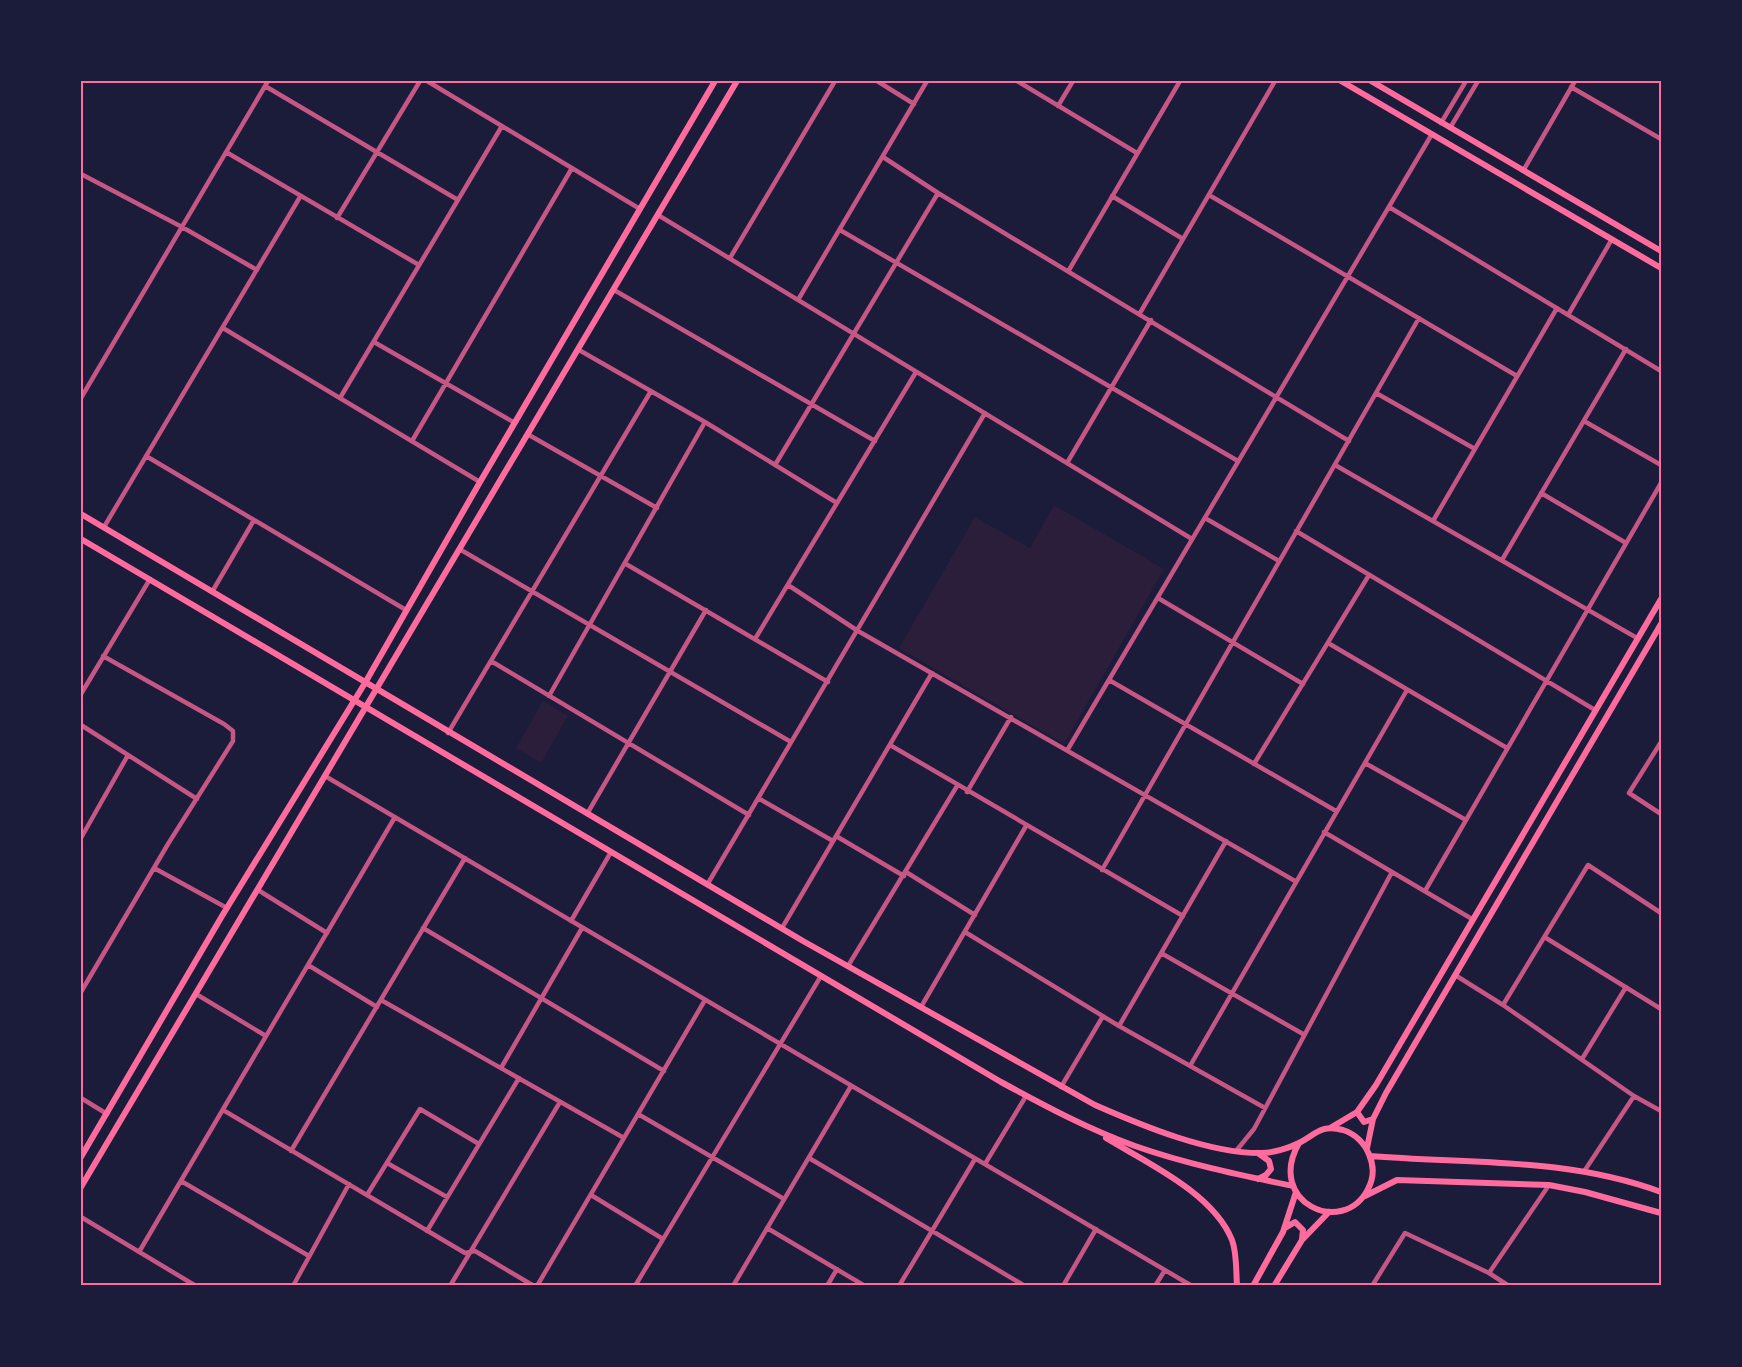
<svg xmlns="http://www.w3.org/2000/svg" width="1742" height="1367" font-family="Raleway,sans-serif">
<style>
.green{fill:#2a1e3b}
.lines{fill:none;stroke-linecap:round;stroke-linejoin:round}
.minor{stroke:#c65784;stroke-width:4.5}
.secondary{stroke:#ff6b9d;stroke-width:6}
.neatline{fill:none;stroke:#ff6b9d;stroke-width:2}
</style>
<rect width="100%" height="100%" fill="#1b1b3a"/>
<path class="green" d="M 1054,505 L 1164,569 L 1064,744 L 899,648 L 975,517 L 1030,548 Z
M 543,701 L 568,716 L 541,763 L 516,748 Z"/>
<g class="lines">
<path class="minor" d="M 427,81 L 640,209
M 877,81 L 914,104
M 1017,81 L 1137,153
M 265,86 L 458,200
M 1571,87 L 1661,139
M 1058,106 L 1073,81
M 1441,123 L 1466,81
M 1450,128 L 1478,81
M 226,152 L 419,265
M 883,157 L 938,193 L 1349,441
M 1523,171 L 1575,81
M 81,174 L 182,227 L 257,270
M 1209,195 L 1517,376
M 1112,196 L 1183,239
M 1389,207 L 1661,371
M 658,215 L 1192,539
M 337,218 L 420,81
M 840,230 L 1238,461
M 730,258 L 835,81
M 1069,270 L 1180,81
M 614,290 L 875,441
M 798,300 L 927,81
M 1140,313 L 1275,81
M 1568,315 L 1612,239
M 223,328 L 480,482
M 374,342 L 515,423
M 579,350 L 705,422 L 837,503
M 1376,393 L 1475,449
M 81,398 L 268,81
M 340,398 L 502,126
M 1584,421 L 1661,465
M 529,435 L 657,508
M 412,441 L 572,168
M 146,456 L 406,610
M 1067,463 L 1151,320
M 775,465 L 938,193
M 1335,465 L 1637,638
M 1541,493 L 1626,543
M 1205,518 L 1279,561
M 1433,521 L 1557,308
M 104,527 L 300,197
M 1296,531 L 1595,710
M 461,550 L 791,742
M 1502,560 L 1626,349
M 626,564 L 828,682
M 788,585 L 858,631 L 1295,881
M 212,592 L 254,520
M 1158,598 L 1303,684
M 755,639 L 916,372
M 1328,643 L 1507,748
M 491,661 L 749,815
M 1109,680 L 1336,811
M 81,694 L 150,579
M 549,696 L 705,422
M 81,725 L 197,799
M 448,733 L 651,391
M 1661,742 L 1629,793 L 1661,814
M 890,745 L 1183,916
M 1068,749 L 1432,134
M 1365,763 L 1466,820
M 1254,764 L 1369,575
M 325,776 L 1192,1286
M 967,792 L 1011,717
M 758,798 L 833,841
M 587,814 L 706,610
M 1324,832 L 1472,919
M 836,836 L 904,876
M 81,838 L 128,755
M 154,868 L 227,908
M 1102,870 L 1419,318
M 906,872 L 975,915
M 707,885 L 985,413
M 258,890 L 327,933
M 1425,891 L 1661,483
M 1661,913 L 1588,865 L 1503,1005 L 1634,1096 L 1661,1111
M 571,921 L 611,852
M 423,928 L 664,1071
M 782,928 L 932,673
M 965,932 L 1119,1026 L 1265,1108
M 1546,938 L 1661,1009
M 1161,953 L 1303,1034
M 308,965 L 377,1007
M 848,966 L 957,786
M 1455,975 L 1503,1005
M 81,992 L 168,844 L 233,741 L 233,731 L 224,724 L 103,656
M 196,994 L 266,1036
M 381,1000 L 624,1138
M 921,1007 L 1026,826
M 1119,1026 L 1226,841
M 1582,1059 L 1626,987
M 1190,1066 L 1407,690
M 501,1068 L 582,928
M 1061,1087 L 1103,1016
M 81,1098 L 107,1114
M 223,1110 L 465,1253 L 475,1251 L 534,1286
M 638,1114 L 784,1199
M 291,1151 L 465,858
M 1236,1151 L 1254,1129 L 1392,872
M 809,1158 L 1025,1286
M 387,1163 L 447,1197
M 985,1164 L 1026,1096
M 1585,1170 L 1634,1096
M 181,1181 L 309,1256
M 367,1195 L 420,1109 L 479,1144
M 591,1195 L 663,1239
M 81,1217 L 196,1286
M 767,1228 L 865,1286
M 427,1231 L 519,1078
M 139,1252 L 395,817
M 1489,1273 L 1549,1185
M 293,1286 L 349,1184
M 450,1286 L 560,1102
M 537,1286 L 705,1000
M 635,1286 L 821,976
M 733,1286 L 851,1086
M 827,1286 L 837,1269
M 899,1286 L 975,1159
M 1063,1286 L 1096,1229
M 1155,1286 L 1165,1270
M 1372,1286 L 1405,1233 L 1489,1273 L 1509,1286"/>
<path class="secondary" d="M 1341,81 L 1661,268
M 1371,81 L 1661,251
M 81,514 L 803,941 L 1095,1105 C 1143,1126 1210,1154 1262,1153 C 1273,1153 1289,1148 1299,1143 C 1316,1134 1321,1124 1343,1130 C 1367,1138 1380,1167 1368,1189 C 1343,1238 1265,1202 1299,1143
M 81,539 L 1001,1082 C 1045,1106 1088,1129 1135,1146 C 1186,1164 1240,1175 1293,1186
M 1357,1112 L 1364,1122 L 1373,1119
M 1330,1128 L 1357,1112 L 1376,1085 L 1661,599
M 1106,1138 C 1147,1163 1213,1193 1232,1240 C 1237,1253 1236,1272 1237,1286
M 1367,1148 L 1373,1119 L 1386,1093 L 1661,624
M 1370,1156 C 1469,1164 1566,1157 1661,1192
M 81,1157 L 222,916 L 365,683 L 480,482 L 715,81
M 1258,1179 L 1266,1175 L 1271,1169 L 1269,1161 L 1258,1153
M 81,1187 L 737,81
M 1365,1196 L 1397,1180 L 1549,1185 L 1585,1192 L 1661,1213
M 1285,1228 L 1295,1222 L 1303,1230 L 1302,1239
M 1253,1286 L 1283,1232 L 1296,1192
M 1274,1286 L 1302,1240 L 1329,1212"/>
</g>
<rect width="1742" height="1367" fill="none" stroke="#1b1b3a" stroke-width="165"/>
<rect x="82" y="82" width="1578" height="1202" class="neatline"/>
</svg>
